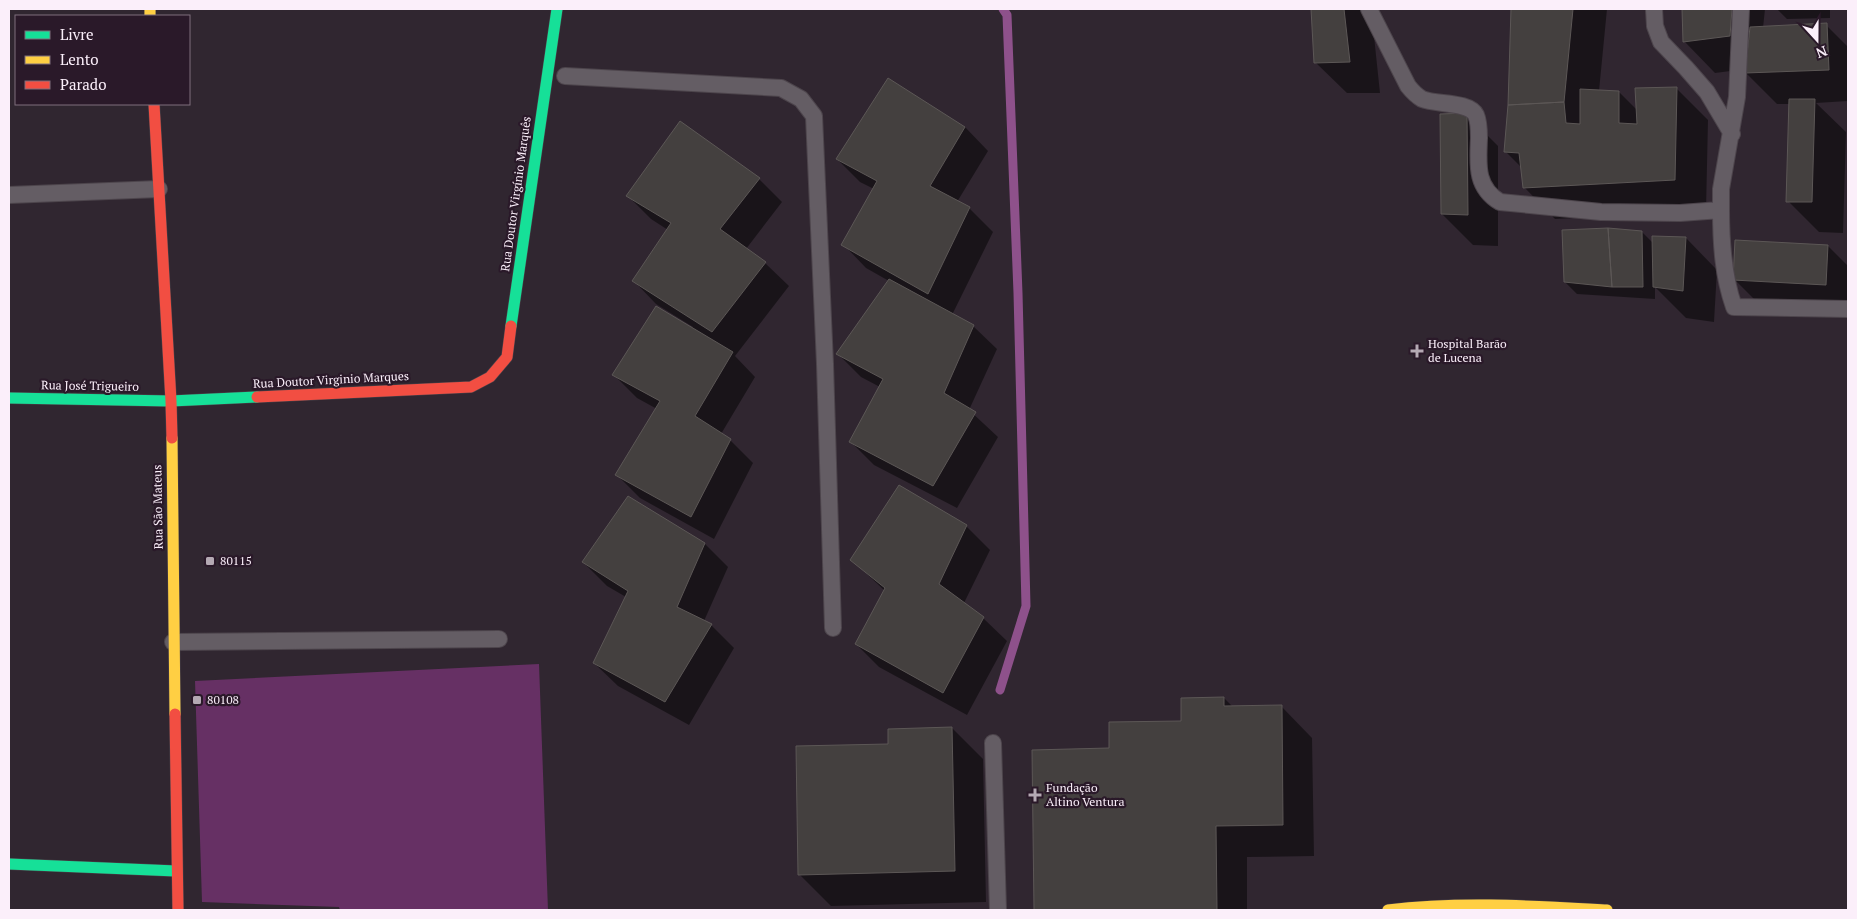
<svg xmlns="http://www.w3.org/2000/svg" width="1857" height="919" font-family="'PT Serif',serif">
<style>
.green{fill:#663064}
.shadow{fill:#0007}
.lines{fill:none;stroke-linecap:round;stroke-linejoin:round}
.stream{stroke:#8e518b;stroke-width:9}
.building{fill:#44403f;stroke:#5c5756}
.lane-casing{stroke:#4d454c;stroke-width:18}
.fast-casing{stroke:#4d454c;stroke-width:12}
.slow-casing{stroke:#4d454c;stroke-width:12}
.jam-casing{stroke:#4d454c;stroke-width:12}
.lane{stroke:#645d64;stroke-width:16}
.fast{stroke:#16e098;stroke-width:11}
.slow{stroke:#ffcf43;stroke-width:11}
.jam{stroke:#f24e42;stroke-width:11}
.poi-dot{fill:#b4a9b3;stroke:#2a1929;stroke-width:2}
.labels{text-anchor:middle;stroke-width:4.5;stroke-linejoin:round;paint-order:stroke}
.street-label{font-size:12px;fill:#fbeffa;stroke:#2a1929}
.poi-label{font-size:12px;fill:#fbeffa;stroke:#2a1929;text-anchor:start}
</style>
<rect width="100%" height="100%" fill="#302630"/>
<path class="green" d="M 539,664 L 548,910 L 340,910 L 339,907 L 202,902 L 195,681 Z"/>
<path class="shadow" d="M 1312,9 L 1364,9 L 1372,17 L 1380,93 L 1347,93 L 1315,62 Z
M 1513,9 L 1607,9 L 1599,91 L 1619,92 L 1638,111 L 1676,88 L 1708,120 L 1706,211 L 1555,219 L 1524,187 L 1522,168 L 1505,151 L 1509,106 Z
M 1683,9 L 1765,9 L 1763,28 L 1826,25 L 1848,47 L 1848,101 L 1816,103 L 1846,132 L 1843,233 L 1819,232 L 1788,201 L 1790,104 L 1777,104 L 1746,73 L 1746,69 L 1715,73 L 1684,41 Z
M 1777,9 L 1830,9 L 1830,18 L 1787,19 Z
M 1467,115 L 1498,146 L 1498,246 L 1473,245 L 1442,214 Z
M 680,123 L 759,179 L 782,202 L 746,249 L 765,263 L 789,286 L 735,356 L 755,377 L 721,434 L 730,440 L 753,463 L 714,539 L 640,498 L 617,475 L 657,409 L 637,398 L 614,375 L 693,327 L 656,304 L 633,280 L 668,230 L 651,219 L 628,196 Z
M 965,127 L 988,151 L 957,202 L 969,208 L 993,232 L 952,315 L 973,326 L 997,349 L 969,410 L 998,437 L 957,508 L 874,465 L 851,442 L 880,387 L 861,377 L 838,354 L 889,281 L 866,268 L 843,244 L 874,189 L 860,182 L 837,159 Z
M 1642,232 L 1653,243 L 1686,238 L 1717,270 L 1714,322 L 1686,318 L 1655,287 L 1655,299 L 1577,294 L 1565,282 Z
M 1828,246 L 1848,266 L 1848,315 L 1766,311 L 1734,279 Z
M 629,497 L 705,544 L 728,567 L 704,621 L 711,625 L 734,648 L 689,725 L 618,686 L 594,663 L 626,597 L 607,586 L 583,562 Z
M 966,526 L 990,550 L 964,603 L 983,618 L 1007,641 L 967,715 L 879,667 L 856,644 L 885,591 L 851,559 Z
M 1224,698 L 1233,707 L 1281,706 L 1312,738 L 1314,856 L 1247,857 L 1247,910 L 1036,910 L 1034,751 L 1110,749 L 1183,722 Z
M 952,728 L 983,759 L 986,902 L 831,906 L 800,875 L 890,745 Z"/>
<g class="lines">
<path class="stream" d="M 1000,690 L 1026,606 L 1018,293 L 1007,15 L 1003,9"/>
</g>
<path class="building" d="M 1311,9 L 1344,9 L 1350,62 L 1314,63 Z
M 1511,9 L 1573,9 L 1564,102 L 1508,105 Z
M 1682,9 L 1732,9 L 1730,36 L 1683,42 Z
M 1827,23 L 1829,70 L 1745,73 L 1750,27 Z
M 888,78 L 965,127 L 930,186 L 970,207 L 928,294 L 841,245 L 877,181 L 836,159 Z
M 1677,87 L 1675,180 L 1523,188 L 1519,153 L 1504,152 L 1508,105 L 1564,102 L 1566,123 L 1580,124 L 1580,89 L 1619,91 L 1619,123 L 1637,124 L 1635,88 Z
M 1789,99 L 1815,99 L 1812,202 L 1786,202 Z
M 1467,113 L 1468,215 L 1441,214 L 1440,114 Z
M 680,121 L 760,178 L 720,229 L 766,262 L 712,332 L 632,281 L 671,223 L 626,196 Z
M 1608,228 L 1642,231 L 1643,287 L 1612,287 Z
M 1608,228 L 1612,287 L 1564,282 L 1562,230 Z
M 1652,236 L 1686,237 L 1683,291 L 1653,287 Z
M 1735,240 L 1828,245 L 1826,285 L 1733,280 Z
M 889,279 L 974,325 L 944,393 L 976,412 L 933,486 L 849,442 L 883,379 L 836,354 Z
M 656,306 L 733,352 L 695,416 L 731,439 L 691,517 L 615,475 L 660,401 L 612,375 Z
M 899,485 L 967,525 L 939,584 L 984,617 L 943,693 L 855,644 L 885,588 L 850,560 Z
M 628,496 L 705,543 L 677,607 L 712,624 L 665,702 L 593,663 L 628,591 L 582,562 Z
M 1224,697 L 1224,706 L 1282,705 L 1283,825 L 1216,826 L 1217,910 L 1034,910 L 1032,750 L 1109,748 L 1109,722 L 1181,721 L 1181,698 Z
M 952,727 L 955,871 L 798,875 L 796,746 L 888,744 L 888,729 Z"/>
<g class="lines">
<defs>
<path id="lane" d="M 1369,9 L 1408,86 C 1412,91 1417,96 1422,99 C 1436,105 1469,101 1476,115 C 1479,122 1479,130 1479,138 C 1478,164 1475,187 1500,202 L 1601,212 L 1680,213 L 1721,210 L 1721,189 L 1737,97 L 1741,9
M 1654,9 L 1655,26 L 1661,42 L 1686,68 L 1707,92 L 1732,134
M 565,76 L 781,88 L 801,99 L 814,116 L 825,364 L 833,628
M 9,195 L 159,189
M 1721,210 C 1721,243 1723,276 1734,307 L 1848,309
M 173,642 L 499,639
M 993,743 L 998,910"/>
<path id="fast" d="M 511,326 L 557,9
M 9,398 L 171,401 L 257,397
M 9,864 L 176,871"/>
<path id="slow" d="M 150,9 L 150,16
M 172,438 L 175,714
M 1388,910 C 1461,901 1534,906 1607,910"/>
<path id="jam" d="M 154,104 L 171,401 L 172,438
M 257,397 L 471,387 L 490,377 L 507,357 L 511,326
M 175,714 L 178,910"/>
</defs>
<use href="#lane" class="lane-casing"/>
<use href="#fast" class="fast-casing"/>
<use href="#slow" class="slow-casing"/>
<use href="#jam" class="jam-casing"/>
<use href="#lane" class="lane"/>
<use href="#fast" class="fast"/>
<use href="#slow" class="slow"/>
<use href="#jam" class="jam"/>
</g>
<g class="poi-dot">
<path d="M1414.5 343.5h5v5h5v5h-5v5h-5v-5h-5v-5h5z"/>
<rect x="205" y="556" width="10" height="10" rx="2.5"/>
<rect x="192" y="695" width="10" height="10" rx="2.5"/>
<path d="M1032.5 787.5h5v5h5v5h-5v5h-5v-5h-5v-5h5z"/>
</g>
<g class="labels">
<g class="street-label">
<text transform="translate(516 194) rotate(-82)" y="4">Rua Doutor Virgínio Marquês</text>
<text transform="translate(331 380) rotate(-3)" y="4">Rua Doutor Virginio Marques</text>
<text transform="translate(90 386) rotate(1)" y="4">Rua José Trigueiro</text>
<text transform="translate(158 507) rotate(-91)" y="4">Rua São Mateus</text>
</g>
<g class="poi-label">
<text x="1428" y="348">Hospital Barão<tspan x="1428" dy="14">de Lucena</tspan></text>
<text x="220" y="565">80115</text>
<text x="207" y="704">80108</text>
<text x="1046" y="792">Fundação<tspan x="1046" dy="14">Altino Ventura</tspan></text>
</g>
</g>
<rect width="1857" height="919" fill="none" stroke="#fbeffa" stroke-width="20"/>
<rect x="15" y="15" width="175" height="90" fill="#2a1929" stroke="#7e6f7d"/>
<rect x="25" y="31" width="25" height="8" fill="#16e098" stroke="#7e6f7d"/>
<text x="60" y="40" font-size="15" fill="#fbeffa">Livre</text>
<rect x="25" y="56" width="25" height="8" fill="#ffcf43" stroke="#7e6f7d"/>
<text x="60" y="65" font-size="15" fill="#fbeffa">Lento</text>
<rect x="25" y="81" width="25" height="8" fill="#f24e42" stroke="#7e6f7d"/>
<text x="60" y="90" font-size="15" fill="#fbeffa">Parado</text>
<g transform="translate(1817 40) rotate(159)" stroke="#2a1929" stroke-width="4" paint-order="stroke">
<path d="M0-4L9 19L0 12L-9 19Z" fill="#fbeffa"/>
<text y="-8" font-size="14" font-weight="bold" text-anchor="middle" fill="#fbeffa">N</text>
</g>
</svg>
